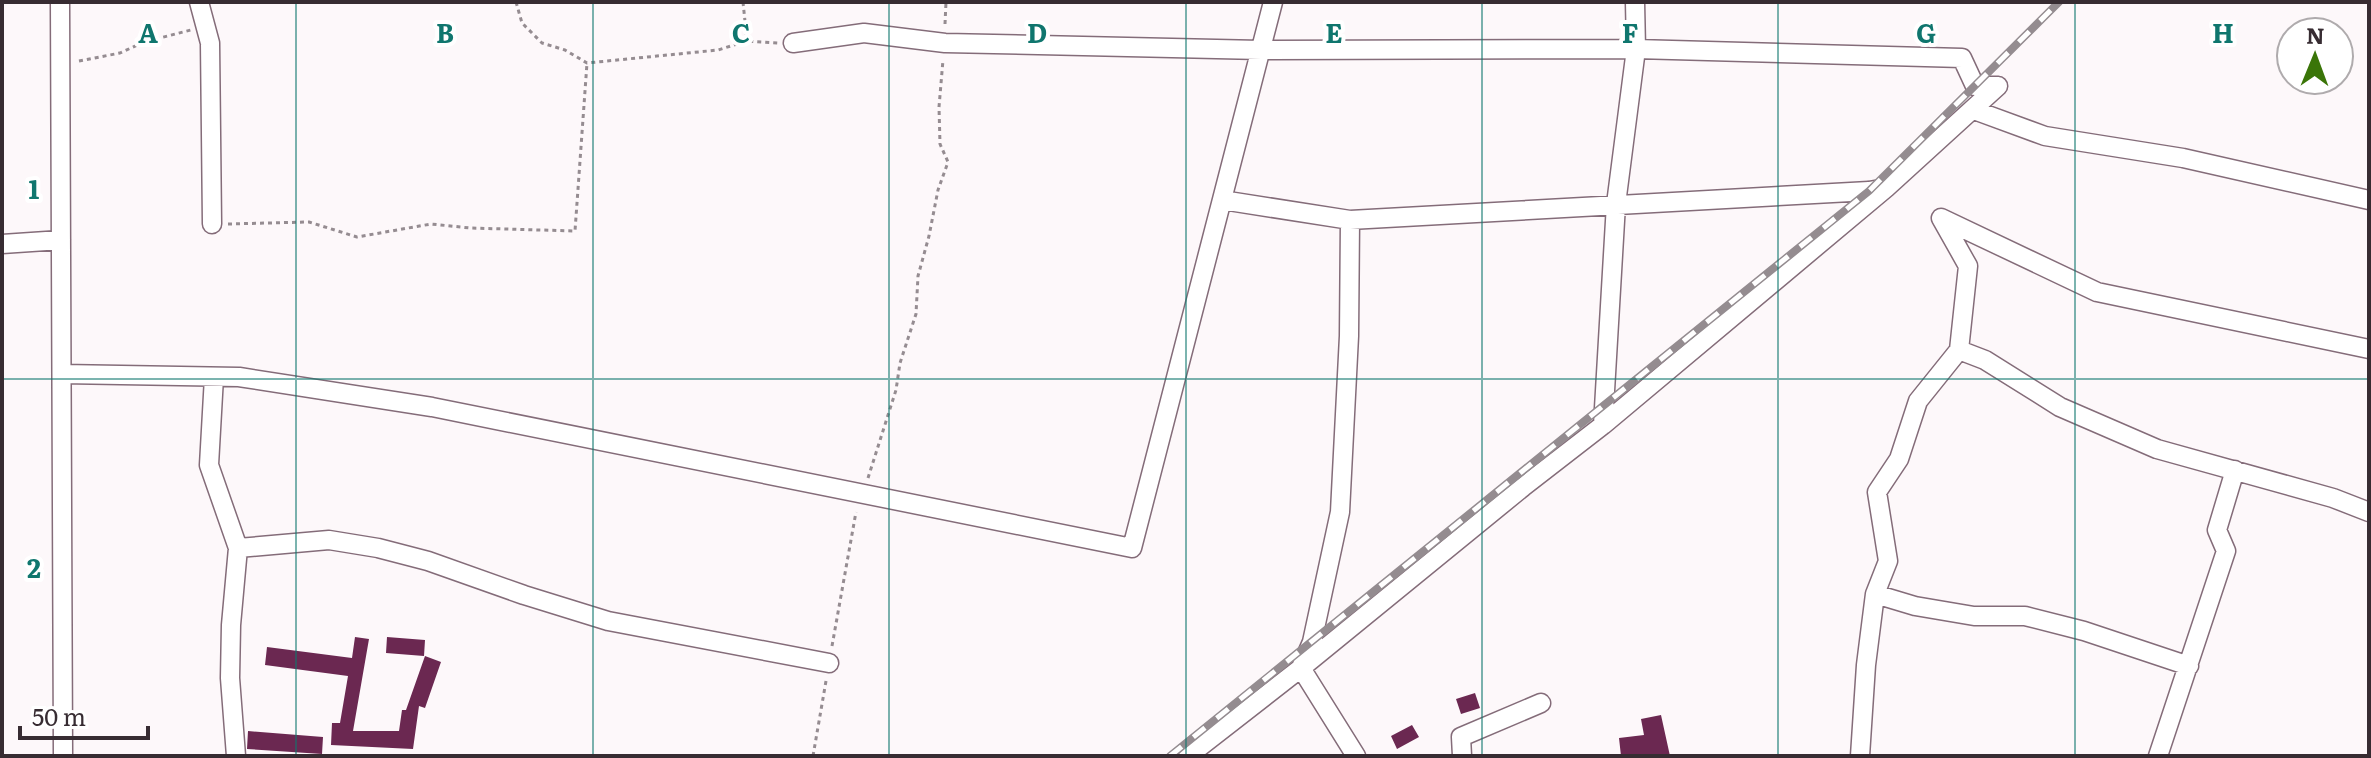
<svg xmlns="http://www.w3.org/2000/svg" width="2371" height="758" font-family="Literata,serif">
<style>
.building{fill:#6b2851}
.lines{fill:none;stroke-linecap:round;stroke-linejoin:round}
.minor-casing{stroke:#846c79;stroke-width:21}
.path{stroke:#958c91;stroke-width:3;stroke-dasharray:4 4;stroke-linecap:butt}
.minor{stroke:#fff;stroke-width:18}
.rail-casing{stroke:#948c90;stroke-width:8}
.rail{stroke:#fff;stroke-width:5;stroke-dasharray:15;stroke-linecap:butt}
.grid{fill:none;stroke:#0f766e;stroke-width:2;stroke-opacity:0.55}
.grid-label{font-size:26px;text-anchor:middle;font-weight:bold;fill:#0f766e;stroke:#fff;stroke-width:8;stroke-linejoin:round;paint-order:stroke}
</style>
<rect width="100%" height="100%" fill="#fdf8fa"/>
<path class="building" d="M 355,637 L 369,639 L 353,731 L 399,731 L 402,710 L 406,710 L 425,656 L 441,662 L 425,708 L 419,706 L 413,749 L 331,745 L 332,723 L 340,723 L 348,676 L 265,665 L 267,647 L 352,658 Z
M 387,637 L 425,640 L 424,656 L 386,653 Z
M 1475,693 L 1480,708 L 1461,714 L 1456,699 Z
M 1661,715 L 1670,756 L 1621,756 L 1619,738 L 1644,735 L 1641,719 Z
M 1412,725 L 1419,737 L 1397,749 L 1391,736 Z
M 248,731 L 323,737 L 322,754 L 247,749 Z"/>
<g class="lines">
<defs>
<path id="minor" d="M 60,2 L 63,756
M 199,2 L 210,43 L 212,224
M 793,43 L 864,33 L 945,43 L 1261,50 L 1636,49 L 1962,58 L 1975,86 L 1998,86
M 1974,110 L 2045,136 L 2183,158 L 2369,200
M 1222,200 L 1350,220 L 1869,191 L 1886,188
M 2,244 L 61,240
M 2369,349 L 2097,292 L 1941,218 L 1968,266 L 1959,350 L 1985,360 L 2060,407 L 2157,449 L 2333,498 L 2369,512
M 62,374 L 239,377 L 432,407 L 1132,548 L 1273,2
M 214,377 L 209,465 L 238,548 L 231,625 L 230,678 L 236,756
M 1603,425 L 1886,188 L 1998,86
M 238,548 L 329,540 L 378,548 L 428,561 L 524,595 L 608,621 L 829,663
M 1875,594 L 1888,561 L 1877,492 L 1899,459 L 1918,401 L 1959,350
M 1302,665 L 1312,642 L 1340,512 L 1349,336 L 1350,220
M 1301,668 L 1523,487 L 1603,425 L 1616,204 L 1636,49 L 1635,2
M 1188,756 L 1301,668 L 1356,756
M 1462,756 L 1461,737 L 1541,703
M 1860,756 L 1866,665 L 1875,594 L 1915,606 L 1974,616 L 2025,616 L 2084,631 L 2189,666
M 2158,756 L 2226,551 L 2217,530 L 2235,470"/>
</defs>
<use href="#minor" class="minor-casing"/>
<path class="path" d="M 516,2 L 522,23 L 542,43 L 565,50 L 587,63 L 718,50 L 747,41 L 778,43
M 743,2 L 747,41
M 945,24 L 946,2
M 79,61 L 120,53 L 144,42 L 191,30
M 228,224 L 309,222 L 357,237 L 431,224 L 470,228 L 575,231 L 587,63
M 868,478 L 896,390 L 900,363 L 916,314 L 918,276 L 929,236 L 938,190 L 948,162 L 940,144 L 939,107 L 943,60
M 832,646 L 856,512
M 813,756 L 826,681"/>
<use href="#minor" class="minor"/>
<defs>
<path id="rail" d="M 1170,756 L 1869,191 L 2059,2"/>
</defs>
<use href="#rail" class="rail-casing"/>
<use href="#rail" class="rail"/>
</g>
<path class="grid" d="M 296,2 L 296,756M 593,2 L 593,756M 889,2 L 889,756M 1186,2 L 1186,756M 1482,2 L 1482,756M 1778,2 L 1778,756M 2075,2 L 2075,756M 2,379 L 2369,379"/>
<g class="grid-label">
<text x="148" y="43">A</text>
<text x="445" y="43">B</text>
<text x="741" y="43">C</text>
<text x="1037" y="43">D</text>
<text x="1334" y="43">E</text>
<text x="1630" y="43">F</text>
<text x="1926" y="43">G</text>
<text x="2223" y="43">H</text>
<text x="34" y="199">1</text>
<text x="34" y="578">2</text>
</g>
<rect width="2371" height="758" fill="none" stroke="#372c32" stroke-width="8"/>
<g transform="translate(2315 56) rotate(1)"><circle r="38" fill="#ffffff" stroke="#afabad" stroke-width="2"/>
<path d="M0-6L14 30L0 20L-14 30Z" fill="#3a7508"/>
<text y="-12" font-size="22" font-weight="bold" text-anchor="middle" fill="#372c32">N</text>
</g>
<path d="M20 726v12h128v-12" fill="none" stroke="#372c32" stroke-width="4"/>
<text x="32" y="726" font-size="24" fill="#372c32" stroke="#ffffff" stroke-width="6" paint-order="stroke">50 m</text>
</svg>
